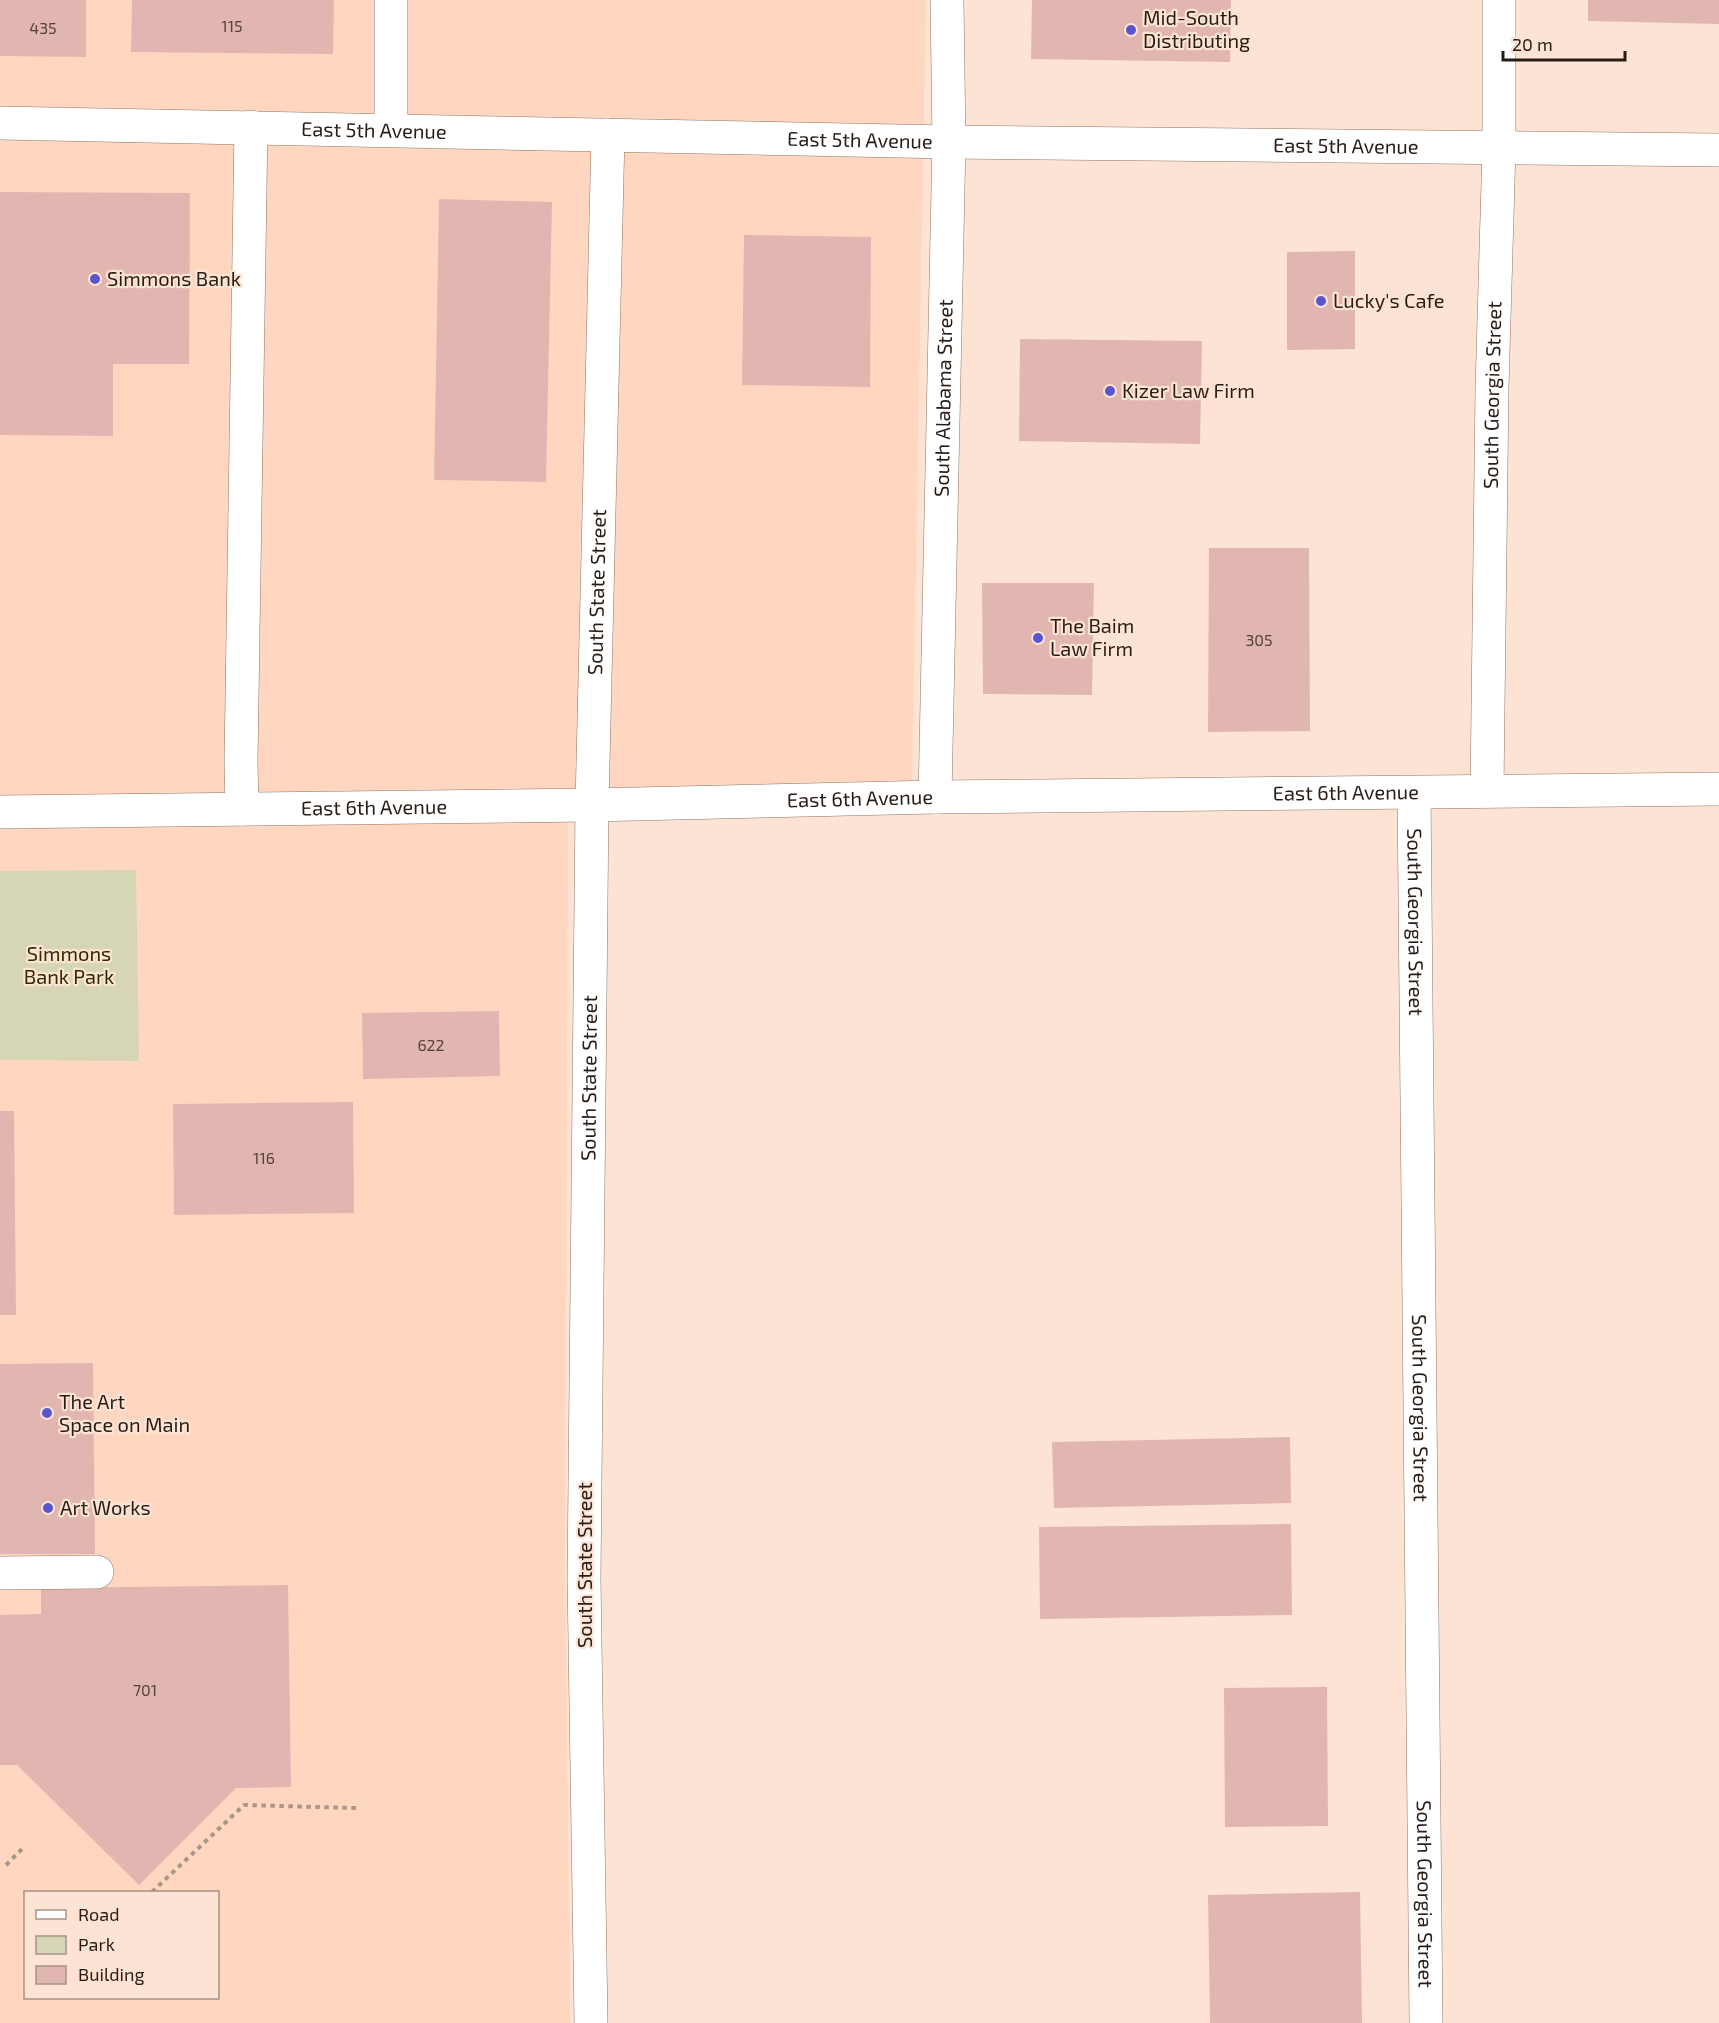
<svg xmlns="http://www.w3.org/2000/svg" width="1719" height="2023" font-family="'Exo 2',sans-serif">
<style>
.built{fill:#ffd7c0;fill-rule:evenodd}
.green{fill:#d6d5b6}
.building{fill:#e1b6b1}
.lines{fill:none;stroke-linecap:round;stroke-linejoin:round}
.minor-casing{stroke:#917463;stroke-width:34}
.major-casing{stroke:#917463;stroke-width:34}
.path{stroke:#aa9589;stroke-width:4;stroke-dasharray:4.5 4.5;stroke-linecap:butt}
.minor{stroke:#fff;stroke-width:33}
.major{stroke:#fff;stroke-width:33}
.poi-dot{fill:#5b55cd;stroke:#fde3d3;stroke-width:2}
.labels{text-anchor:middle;stroke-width:4.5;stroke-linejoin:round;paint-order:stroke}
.number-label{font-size:16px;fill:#56423c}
.poi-label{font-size:20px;fill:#281c15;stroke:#fde3d3;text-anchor:start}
.street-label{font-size:20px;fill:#281c15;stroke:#fde3d3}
.park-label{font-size:20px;fill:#2f2b00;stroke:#fde3d3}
</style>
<rect width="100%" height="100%" fill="#fde3d3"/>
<path class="built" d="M 0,0 L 926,0 L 912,781 L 568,821 L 565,1541 L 570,2023 L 0,2023 ZM 26,1892 L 218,1892 L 218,1998 L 26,1998 Z"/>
<path class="green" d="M 136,870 L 139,1061 L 0,1060 L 0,871 Z"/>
<path class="building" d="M 0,0 L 86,0 L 86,57 L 0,56 Z
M 132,0 L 334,0 L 333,54 L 131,52 Z
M 1032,0 L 1231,0 L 1230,62 L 1031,59 Z
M 1588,0 L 1719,0 L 1719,24 L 1588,21 Z
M 0,192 L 190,193 L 189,364 L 113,364 L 113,436 L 0,435 Z
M 439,199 L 552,202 L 546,482 L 434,480 Z
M 744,235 L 871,237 L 870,387 L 742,385 Z
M 1355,251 L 1355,349 L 1287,350 L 1287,252 Z
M 1020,339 L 1202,341 L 1200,444 L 1019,441 Z
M 1209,548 L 1309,548 L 1310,731 L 1208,732 Z
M 982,583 L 1094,583 L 1092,695 L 983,694 Z
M 499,1011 L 500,1076 L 363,1079 L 362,1013 Z
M 353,1102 L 354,1213 L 174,1215 L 173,1104 Z
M 0,1111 L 14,1111 L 16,1315 L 0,1315 Z
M 93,1363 L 95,1554 L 0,1554 L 0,1364 Z
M 1290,1437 L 1291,1503 L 1054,1508 L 1052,1442 Z
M 1291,1524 L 1292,1615 L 1040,1619 L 1039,1527 Z
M 288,1585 L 291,1787 L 236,1788 L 139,1885 L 17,1765 L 0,1765 L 0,1615 L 41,1614 L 41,1588 Z
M 1327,1687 L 1328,1826 L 1225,1827 L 1224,1688 Z
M 1360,1892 L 1362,2023 L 1210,2023 L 1208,1895 Z"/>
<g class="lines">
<defs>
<g id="minor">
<path d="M 391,129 L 391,0"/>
<path id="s1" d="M 1487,791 L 1492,388 L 1499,148 L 1499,0"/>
<path id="s2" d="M 1414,793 L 1426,2023"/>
<path id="s3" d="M 935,797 L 949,142 L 947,0"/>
<path d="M 242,809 L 241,761 L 251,127"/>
<path d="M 0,1573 L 97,1572"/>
<path id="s4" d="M 591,2023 L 584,1578 L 592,805 L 608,135"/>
</g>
<g id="major">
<path id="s5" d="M 0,123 L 949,142 L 1719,150"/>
<path id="s6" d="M 0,812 L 592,805 L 935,797 L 1719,789"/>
</g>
</defs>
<use href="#minor" class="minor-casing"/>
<use href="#major" class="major-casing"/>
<path class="path" d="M 6,1865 L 22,1849
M 152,1892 L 244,1805 L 356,1808"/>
<use href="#minor" class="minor"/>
<use href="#major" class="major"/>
</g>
<g class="poi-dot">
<circle cx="1131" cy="30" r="6"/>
<circle cx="95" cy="279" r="6"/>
<circle cx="1321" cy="301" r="6"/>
<circle cx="1110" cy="391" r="6"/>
<circle cx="1038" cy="638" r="6"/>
<circle cx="47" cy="1413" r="6"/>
<circle cx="48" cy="1508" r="6"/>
</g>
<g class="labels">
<g class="number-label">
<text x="232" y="32">115</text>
<text x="43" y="34">435</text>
<text x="1259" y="646">305</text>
<text x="431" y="1051">622</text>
<text x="264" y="1164">116</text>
<text x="145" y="1696">701</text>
</g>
<g class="poi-label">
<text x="1143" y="25">Mid-South<tspan x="1143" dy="23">Distributing</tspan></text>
<text x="107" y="286">Simmons Bank</text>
<text x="1333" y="308">Lucky's Cafe</text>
<text x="1122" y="398">Kizer Law Firm</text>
<text x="1050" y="633">The Baim<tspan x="1050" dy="23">Law Firm</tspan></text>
<text x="59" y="1409">The Art<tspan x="59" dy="23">Space on Main</tspan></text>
<text x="60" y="1515">Art Works</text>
</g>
<g class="street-label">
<text dy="7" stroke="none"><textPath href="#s5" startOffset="374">East 5th Avenue</textPath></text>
<text dy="7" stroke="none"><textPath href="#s5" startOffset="860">East 5th Avenue</textPath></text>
<text dy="7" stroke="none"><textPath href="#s5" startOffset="1346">East 5th Avenue</textPath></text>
<text dy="7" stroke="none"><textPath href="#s1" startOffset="396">South Georgia Street</textPath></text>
<text dy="7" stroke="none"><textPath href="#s3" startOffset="399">South Alabama Street</textPath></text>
<text dy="7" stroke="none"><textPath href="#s4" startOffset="1431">South State Street</textPath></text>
<text dy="7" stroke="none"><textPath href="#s6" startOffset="1346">East 6th Avenue</textPath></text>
<text dy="7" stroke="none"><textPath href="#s6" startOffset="860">East 6th Avenue</textPath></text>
<text dy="7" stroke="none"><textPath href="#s6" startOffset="374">East 6th Avenue</textPath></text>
<text dy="7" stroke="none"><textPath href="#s2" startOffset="129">South Georgia Street</textPath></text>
<text dy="7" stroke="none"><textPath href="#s4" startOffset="945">South State Street</textPath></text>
<text dy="7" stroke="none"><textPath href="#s2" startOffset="615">South Georgia Street</textPath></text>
<text transform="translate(585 1565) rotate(-90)" y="7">South State Street</text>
<text dy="7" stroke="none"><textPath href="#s2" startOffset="1101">South Georgia Street</textPath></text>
</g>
<g class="park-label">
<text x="69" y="961">Simmons<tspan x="69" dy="23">Bank Park</tspan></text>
</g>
</g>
<rect x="24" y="1891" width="195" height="108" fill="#fde3d3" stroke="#a89387" stroke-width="1.5"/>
<rect x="36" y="1910" width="30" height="9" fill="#ffffff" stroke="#a89387" stroke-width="1.5"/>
<text x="78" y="1921" font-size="18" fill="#281c15">Road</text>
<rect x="36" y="1936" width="30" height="18" fill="#d6d5b6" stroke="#a89387" stroke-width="1.5"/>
<text x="78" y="1951" font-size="18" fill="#281c15">Park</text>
<rect x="36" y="1966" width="30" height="18" fill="#e1b6b1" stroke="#a89387" stroke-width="1.5"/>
<text x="78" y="1981" font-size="18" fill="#281c15">Building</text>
<path d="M1503 51v9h122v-9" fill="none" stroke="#281c15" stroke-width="3"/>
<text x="1512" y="51" font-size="18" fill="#281c15" stroke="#fde3d3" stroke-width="4.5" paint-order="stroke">20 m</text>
</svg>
